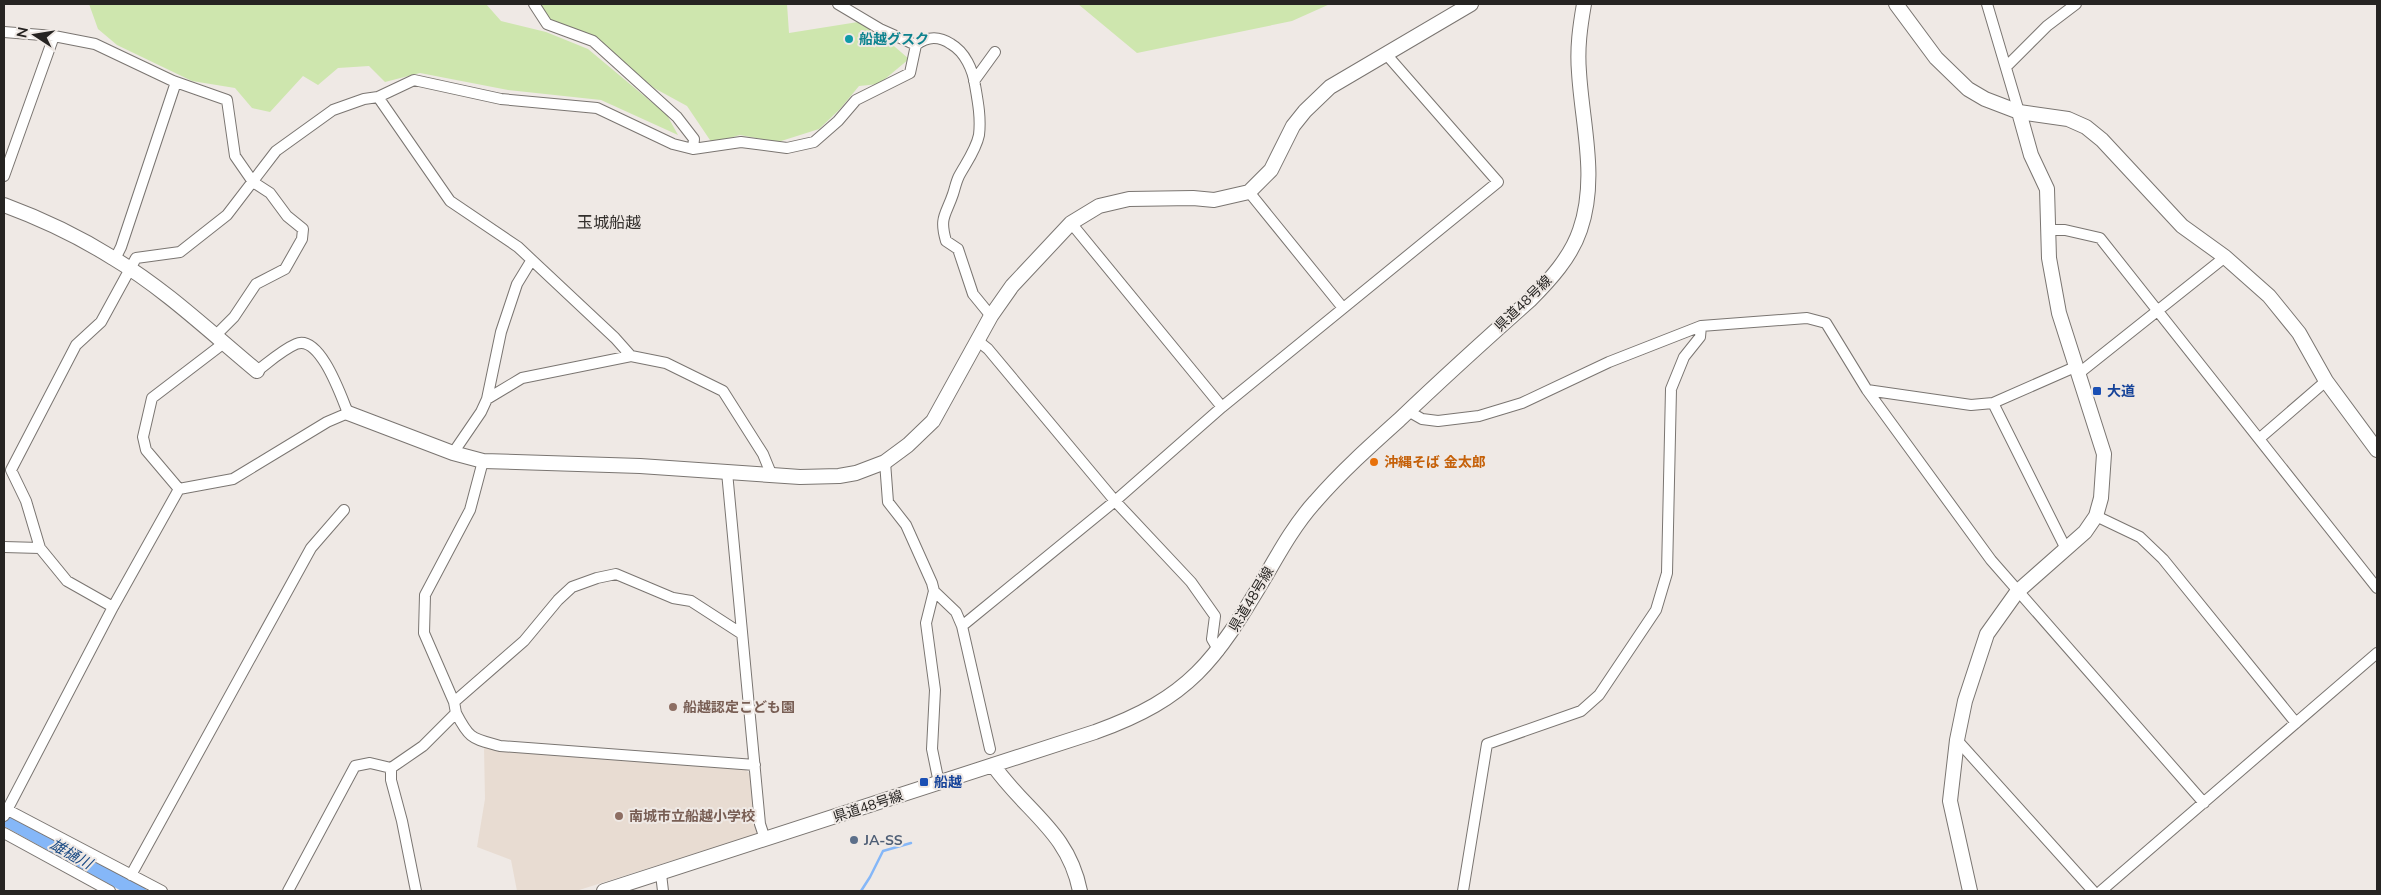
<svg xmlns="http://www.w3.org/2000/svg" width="2381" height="895" font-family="'Nunito Sans','Noto Sans JP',sans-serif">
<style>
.built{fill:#e8dcd2}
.green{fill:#cee6ae}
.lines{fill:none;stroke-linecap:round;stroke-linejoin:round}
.stream{stroke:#85b7f8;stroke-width:2.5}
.river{stroke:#85b7f8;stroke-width:16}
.street-casing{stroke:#7a7571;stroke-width:12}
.secondary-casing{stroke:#7a7571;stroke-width:16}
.street{stroke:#fff;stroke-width:10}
.secondary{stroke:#fff;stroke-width:14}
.culture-dot{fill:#0f9aa8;stroke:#efe9e5;stroke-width:2}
.transit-dot{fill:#1a4fb4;stroke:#efe9e5;stroke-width:2}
.food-dot{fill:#e8710a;stroke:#efe9e5;stroke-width:2}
.education-dot{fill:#8d6e63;stroke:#efe9e5;stroke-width:2}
.service-dot{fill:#5c6f8a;stroke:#efe9e5;stroke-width:2}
.labels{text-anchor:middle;stroke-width:4;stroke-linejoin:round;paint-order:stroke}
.culture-label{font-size:14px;font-weight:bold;fill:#0d838f;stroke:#efe9e5;text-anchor:start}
.street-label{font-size:14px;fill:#262422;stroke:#efe9e5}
.transit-label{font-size:14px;font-weight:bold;fill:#164399;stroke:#efe9e5;text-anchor:start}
.food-label{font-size:14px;font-weight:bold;fill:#c56008;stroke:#efe9e5;text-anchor:start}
.education-label{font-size:14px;font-weight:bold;fill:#785e54;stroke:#efe9e5;text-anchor:start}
.service-label{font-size:14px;font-weight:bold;fill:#4e5e75;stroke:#efe9e5;text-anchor:start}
.water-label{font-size:15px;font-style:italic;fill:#194983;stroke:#efe9e5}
.quarter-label{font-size:16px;fill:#332f2c;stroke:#efe9e5}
</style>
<rect width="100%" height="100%" fill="#efe9e5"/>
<path class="built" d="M 484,747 L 744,768 L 751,775 L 757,834 L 576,891 L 517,891 L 511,860 L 477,847 L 485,799 Z"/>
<path class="green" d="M 89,4 L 486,4 L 501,21 L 546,32 L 588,49 L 667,115 L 678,135 L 601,100 L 508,90 L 420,73 L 385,82 L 369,66 L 338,68 L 318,85 L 303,76 L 270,112 L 252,108 L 235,88 L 192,81 L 117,45 L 98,29 Z
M 540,4 L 787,4 L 789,33 L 858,22 L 880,34 L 909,59 L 879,84 L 859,86 L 840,109 L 819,129 L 778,142 L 740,135 L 712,143 L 687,106 L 654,88 L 604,45 L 551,21 Z
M 1078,4 L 1330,4 L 1292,21 L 1137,53 Z"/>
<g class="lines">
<path class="stream" d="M 861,891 L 870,877 L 883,851 L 911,843"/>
<path class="river" d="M 4,817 L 138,891"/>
<defs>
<path id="street" d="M 534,4 L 547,24 L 593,41 L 677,117 L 694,139 L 693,149
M 838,4 L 880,29 L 916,45
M 1987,4 L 2019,112
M 4,32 L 54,36 L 95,44 L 173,81 L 227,100 L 235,156 L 253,182 L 270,193 L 287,216 L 303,229 L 302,239 L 285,269 L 256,284 L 234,317 L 215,336
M 2006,67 L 2047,26 L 2076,4
M 974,81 L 995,52
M 378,97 L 450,201 L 518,247 L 615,338 L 631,356
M 4,176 L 54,36
M 1249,192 L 1343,308
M 1071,223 L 1222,407
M 2047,230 L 2065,230 L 2100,238 L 2377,588
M 115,259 L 121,247 L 176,82
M 978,341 L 988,349 L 1115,501 L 1191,582 L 1215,616 L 1212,639 L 1219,651
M 2078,374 L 2225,257
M 1867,390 L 1971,405 L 1993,403 L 2075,367
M 487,399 L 522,378 L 631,356 L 666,363 L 723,391 L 763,454 L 772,476
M 1993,403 L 2066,549
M 1408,411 L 1422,419 L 1438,421 L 1479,416 L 1522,403 L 1609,362 L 1701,326 L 1807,318 L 1826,323 L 1867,390 L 1991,560 L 2204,803
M 2260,438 L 2326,381
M 453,453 L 481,412 L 487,399 L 501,332 L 517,284 L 531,261
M 885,462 L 888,502 L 906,525 L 932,583 L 934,591 L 926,623 L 935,690 L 932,749 L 939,783
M 727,472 L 760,824 L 765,839
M 179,489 L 233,479 L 327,422 L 348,413 C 341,396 320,334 296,344 C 282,350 269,362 257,371
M 179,489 L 146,450 L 143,437 L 152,398 L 224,343
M 2096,516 L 2140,537 L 2163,559 L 2296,723
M 4,547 L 40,548 L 67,581 L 113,607
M 40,548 L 26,501 L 11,470 L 76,345 L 101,322 L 136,258 L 180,252 L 227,215 L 276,151 L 333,110 L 364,99 L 378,97 L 414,80 L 501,99 L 597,108 L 673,144 L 693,149 L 741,142 L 787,148 L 814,142 L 838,121 L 856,100 L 910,73 L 916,45 C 928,36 939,36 951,44 C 965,52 973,70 975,85 C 978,102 981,118 979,135 C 976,150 966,163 959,176 C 956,182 955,188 953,194 C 946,215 939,217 946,241 L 958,249 L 973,294 L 991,316
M 934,591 L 956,612 L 962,626 L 990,749
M 962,626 L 1115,501 L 1222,407 L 1498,182 L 1386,54
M 454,702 L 424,633 L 425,595 L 470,510 L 483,461
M 456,713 C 470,740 472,738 500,746 L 755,765
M 1957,740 L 2093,891
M 391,768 L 423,746 L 456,713 L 454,702 L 524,641 L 558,600 L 572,587 L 597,578 L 616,574 L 673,598 L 691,601 L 742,634
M 391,768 L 391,780 L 402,821 L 416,891
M 4,808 L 162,891
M 4,816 L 113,607 L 179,489
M 4,833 L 110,891
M 661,874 L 663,891
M 131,875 L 311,548 L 344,510
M 288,891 L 355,766 L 370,763 L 391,768
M 1463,891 L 1487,744 L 1581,711 L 1599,695 L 1656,610 L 1667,573 L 1671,389 L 1684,357 L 1700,337 L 1701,326
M 2101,891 L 2377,653"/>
<path id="secondary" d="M 1896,4 L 1936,58 L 1968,89 L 1985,99 L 2019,112 L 2068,119 L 2086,127 L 2102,140 L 2182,226 L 2225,257 L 2269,296 L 2299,333 L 2326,381 L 2377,450
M 4,205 C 42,219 78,236 113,258 C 165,289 210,332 257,371
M 348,413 L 453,453 L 483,461 L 640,466 L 800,477 L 839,476 L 856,473 L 885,462 L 908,445 L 933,421 L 991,316 L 1012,286 L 1071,223 L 1099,206 L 1129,199 L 1193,198 L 1214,200 L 1249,192 L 1271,170 L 1293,126 L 1305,111 L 1330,87 L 1471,4
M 993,765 C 1026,812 1068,831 1080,891
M 604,891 L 1095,732 C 1190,698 1215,661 1265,577 C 1280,551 1295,524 1315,502 C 1341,472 1370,446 1399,420 C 1442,379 1486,339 1530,300 C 1550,280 1571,257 1580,230 C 1598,178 1582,124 1579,72 C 1577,48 1580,27 1584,4
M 1970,891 L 1950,801 L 1957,740 L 1965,701 L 1987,634 L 2017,592 L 2085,532 L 2096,516 L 2101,498 L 2104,454 L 2059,313 L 2049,258 L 2047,189 L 2031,155 L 2019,112"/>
</defs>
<use href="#street" class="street-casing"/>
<use href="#secondary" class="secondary-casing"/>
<use href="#street" class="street"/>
<use href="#secondary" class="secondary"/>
</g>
<circle class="culture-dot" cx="849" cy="39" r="5"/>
<g class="transit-dot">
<rect x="2092" y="386" width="10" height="10" rx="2.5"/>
<rect x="919" y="777" width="10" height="10" rx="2.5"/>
</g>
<circle class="food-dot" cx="1374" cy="462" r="5"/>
<g class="education-dot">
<circle cx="673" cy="707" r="5"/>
<circle cx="619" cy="816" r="5"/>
</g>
<circle class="service-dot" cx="854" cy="840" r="5"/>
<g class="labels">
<g class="culture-label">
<text x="859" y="44">船越グスク</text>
</g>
<g class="street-label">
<text transform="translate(1523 303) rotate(-44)" y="5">県道48号線</text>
<text transform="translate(1251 599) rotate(-59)" y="5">県道48号線</text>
<text transform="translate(868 806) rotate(-18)" y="5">県道48号線</text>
</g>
<g class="transit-label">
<text x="2107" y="396">大道</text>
<text x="934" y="787">船越</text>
</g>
<g class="food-label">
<text x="1384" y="467">沖縄そば 金太郎</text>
</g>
<g class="education-label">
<text x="683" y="712">船越認定こども園</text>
<text x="629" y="821">南城市立船越小学校</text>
</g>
<g class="service-label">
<text x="864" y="845">JA-SS</text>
</g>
<g class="water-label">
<text transform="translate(71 854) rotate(29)" y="5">雄樋川</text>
</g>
<g class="quarter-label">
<text x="609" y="228">玉城船越</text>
</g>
</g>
<rect width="2381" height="895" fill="none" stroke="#262422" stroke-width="10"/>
<g transform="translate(35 35) rotate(282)" stroke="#efe9e5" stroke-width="4" paint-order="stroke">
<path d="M0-4L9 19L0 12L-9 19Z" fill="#262422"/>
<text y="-8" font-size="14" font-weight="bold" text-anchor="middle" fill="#262422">N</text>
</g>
</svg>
